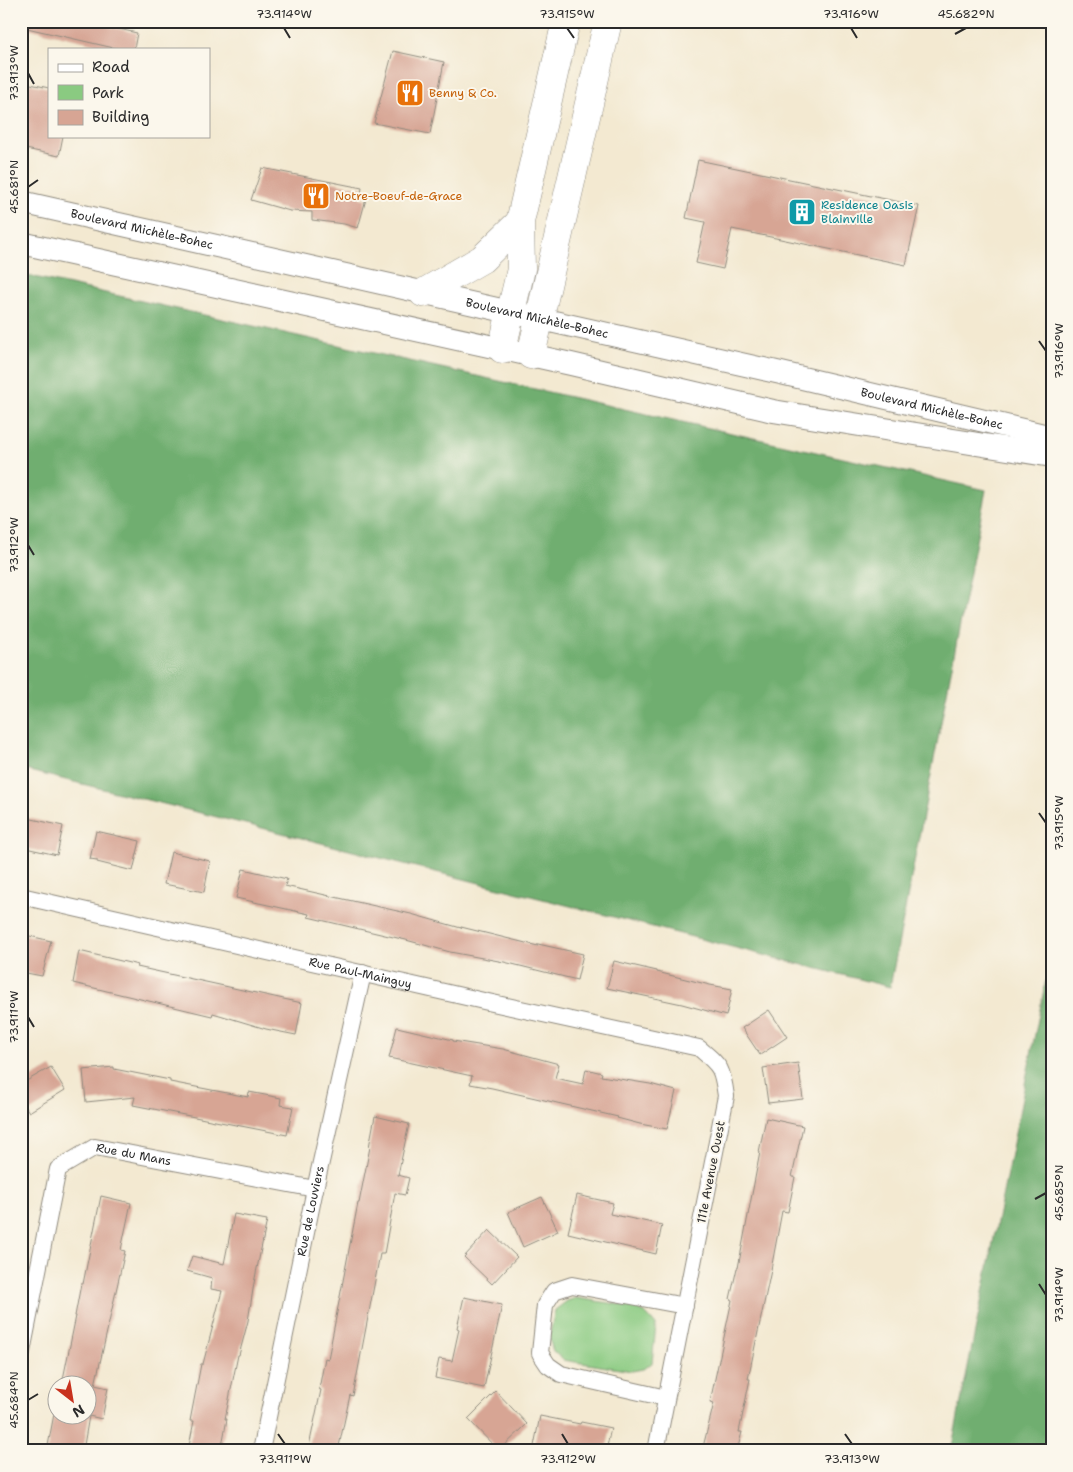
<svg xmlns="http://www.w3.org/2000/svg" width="1073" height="1472" font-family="'Shantell Sans',sans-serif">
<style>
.green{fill:#8aca81;stroke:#5a7a56}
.forest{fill:#6fae6f;stroke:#4d6c4d}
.building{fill:#d7a594}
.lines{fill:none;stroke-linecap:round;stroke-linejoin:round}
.street-casing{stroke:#8f8a7e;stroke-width:18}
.secondary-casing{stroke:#8f8a7e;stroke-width:24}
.highway-casing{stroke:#8f8a7e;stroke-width:29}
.street{stroke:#fff;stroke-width:16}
.secondary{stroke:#fff;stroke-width:22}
.highway{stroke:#fff;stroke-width:28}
.ticks{fill:none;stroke:#2b2b2b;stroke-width:2}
.labels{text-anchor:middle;stroke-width:4;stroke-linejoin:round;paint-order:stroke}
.food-label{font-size:12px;fill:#c56008;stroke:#fbf7ec;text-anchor:start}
.culture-label{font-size:12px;fill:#0d838f;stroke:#fbf7ec;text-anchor:start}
.street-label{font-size:12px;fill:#2b2b2b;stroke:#fbf7ec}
.neatline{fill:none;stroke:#2b2b2b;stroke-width:2}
.ticks-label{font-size:12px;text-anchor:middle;fill:#2b2b2b}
</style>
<rect width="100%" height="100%" fill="#fbf7ec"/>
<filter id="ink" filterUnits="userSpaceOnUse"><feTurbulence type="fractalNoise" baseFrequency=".02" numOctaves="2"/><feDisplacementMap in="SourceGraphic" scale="10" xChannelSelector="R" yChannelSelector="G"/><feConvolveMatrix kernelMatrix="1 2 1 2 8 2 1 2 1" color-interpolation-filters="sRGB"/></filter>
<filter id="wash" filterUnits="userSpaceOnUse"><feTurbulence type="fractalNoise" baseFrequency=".0096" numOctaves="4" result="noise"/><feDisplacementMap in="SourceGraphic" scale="20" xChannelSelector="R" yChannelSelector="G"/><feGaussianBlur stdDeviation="1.12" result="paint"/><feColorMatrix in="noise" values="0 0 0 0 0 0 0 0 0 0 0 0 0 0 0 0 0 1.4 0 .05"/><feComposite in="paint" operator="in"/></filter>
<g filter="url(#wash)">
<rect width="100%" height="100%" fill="#f3e9d1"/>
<path class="green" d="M 576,1298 L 636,1307 L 645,1313 L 656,1325 L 652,1363 L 643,1369 L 632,1371 L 563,1360 L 553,1351 L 549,1338 L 555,1310 L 567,1301 Z"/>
<path class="forest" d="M 21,274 L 986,490 L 890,987 L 270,830 L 21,769 Z
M 1052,950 L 1052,1451 L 951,1451 Z"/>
<g id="blocks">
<path class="building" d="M 28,21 L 82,21 L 137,33 L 134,49 L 118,49 L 27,28 Z
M 393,51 L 444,62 L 430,134 L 374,123 Z
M 21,82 L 49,88 L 49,136 L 63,136 L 59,156 L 21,148 Z
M 698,160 L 919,206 L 906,265 L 732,229 L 723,269 L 696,263 L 705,222 L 686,218 Z
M 262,168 L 362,188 L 360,198 L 366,199 L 358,228 L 344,224 L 312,220 L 312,212 L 290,211 L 251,200 Z
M 23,817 L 63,826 L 57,855 L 21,847 L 21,826 Z
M 96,831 L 140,841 L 133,871 L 97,862 L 97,860 L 90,859 Z
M 171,852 L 210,861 L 204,892 L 164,884 Z
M 243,869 L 287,879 L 285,886 L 411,914 L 461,928 L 461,927 L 538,946 L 538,944 L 583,954 L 577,980 L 504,962 L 450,952 L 406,940 L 308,917 L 309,914 L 236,898 Z
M 21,934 L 51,941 L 42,976 L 21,972 Z
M 79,951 L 138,965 L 137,967 L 302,1003 L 296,1035 L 266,1029 L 213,1013 L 212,1016 L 73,983 Z
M 614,961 L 657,971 L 657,972 L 710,985 L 732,989 L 726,1016 L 682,1004 L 607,988 Z
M 769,1010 L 787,1037 L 760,1055 L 742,1028 Z
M 397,1027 L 453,1040 L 453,1041 L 503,1049 L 559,1064 L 555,1078 L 583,1084 L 586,1069 L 602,1073 L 601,1076 L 650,1084 L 676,1091 L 667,1129 L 640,1124 L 617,1118 L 618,1117 L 492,1088 L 470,1084 L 472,1076 L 389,1058 Z
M 798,1063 L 803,1099 L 768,1103 L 763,1068 Z
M 51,1067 L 65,1090 L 29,1112 L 21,1100 L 21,1084 Z
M 114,1067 L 114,1069 L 170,1080 L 170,1082 L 248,1097 L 249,1092 L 281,1098 L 280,1105 L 293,1107 L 287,1135 L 133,1105 L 135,1097 L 86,1102 L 83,1070 Z
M 375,1116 L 409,1124 L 398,1175 L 409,1178 L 405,1195 L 395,1193 L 384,1254 L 380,1254 L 353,1396 L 350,1395 L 338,1451 L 308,1451 L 321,1390 L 319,1389 L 325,1358 L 328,1359 L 358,1203 L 359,1203 L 370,1147 L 369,1147 Z
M 766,1118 L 803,1126 L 792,1177 L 795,1177 L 788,1212 L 782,1211 L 770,1275 L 748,1379 L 750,1379 L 739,1432 L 742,1432 L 737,1451 L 702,1451 L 714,1403 L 710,1402 L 732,1300 L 730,1299 L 737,1268 L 738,1268 L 760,1152 L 759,1152 Z
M 577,1195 L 613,1203 L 610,1214 L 662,1225 L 656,1254 L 568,1233 Z
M 101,1196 L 131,1203 L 121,1250 L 125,1251 L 95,1385 L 108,1388 L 102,1419 L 89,1416 L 83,1451 L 47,1451 L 54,1414 L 55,1414 L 58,1404 L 58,1414 L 88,1414 L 88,1384 L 62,1384 L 76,1316 L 75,1316 L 81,1284 L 83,1284 Z
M 542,1197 L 558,1231 L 523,1247 L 508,1212 Z
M 234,1214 L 267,1220 L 254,1283 L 248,1321 L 239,1355 L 238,1355 L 225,1419 L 227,1419 L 221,1451 L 188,1451 L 194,1421 L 190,1421 L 201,1364 L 203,1364 L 222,1291 L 211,1289 L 212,1278 L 187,1271 L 192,1256 L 224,1264 Z
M 489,1230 L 517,1257 L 492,1284 L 464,1257 Z
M 464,1297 L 502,1305 L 484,1388 L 435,1378 L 439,1359 L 452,1361 L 459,1329 L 457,1328 Z
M 496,1391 L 527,1424 L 499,1451 L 468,1419 Z
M 540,1416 L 580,1424 L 581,1422 L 611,1428 L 606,1451 L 533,1451 Z"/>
</g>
</g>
<g filter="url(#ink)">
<use href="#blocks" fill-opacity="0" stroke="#8f8a7e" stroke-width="1"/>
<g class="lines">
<defs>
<g id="street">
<path id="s1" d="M 21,896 L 488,1002 L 699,1048 C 721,1067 722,1067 726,1096 L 656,1451"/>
<path id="s2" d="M 21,1357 L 58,1169 L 95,1147 L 315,1189"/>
<path d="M 666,1398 L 561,1374 L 548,1365 L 540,1353 L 545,1305 L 554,1291 L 572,1285 L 685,1306"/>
<path id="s3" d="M 261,1451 L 315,1189 L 363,973"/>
</g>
<g id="secondary">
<path id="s4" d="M 21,202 L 781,373 L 1052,437"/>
<path d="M 21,243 L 571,364 L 773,411 L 1052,456"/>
</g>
<path id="highway" d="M 423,293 L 482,259 L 520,222
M 502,349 L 521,269 L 520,222 L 566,21
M 531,355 L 608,21"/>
</defs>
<use href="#street" class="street-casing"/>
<use href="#secondary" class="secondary-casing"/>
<use href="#highway" class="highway-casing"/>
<use href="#street" class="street"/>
<use href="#secondary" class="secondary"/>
<use href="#highway" class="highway"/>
</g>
</g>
<path class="ticks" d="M 284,28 L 290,38M 567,28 L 574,38M 851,28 L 857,38M 955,34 L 966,28M 28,73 L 34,84M 28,187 L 38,180M 1039,341 L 1046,351M 28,545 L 34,555M 1039,813 L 1046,823M 28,1017 L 34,1027M 1035,1199 L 1046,1193M 1039,1284 L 1046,1295M 28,1400 L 38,1394M 278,1434 L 285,1444M 562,1434 L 568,1444M 845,1434 L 852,1444"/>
<defs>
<symbol id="restaurant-square" viewBox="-11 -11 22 22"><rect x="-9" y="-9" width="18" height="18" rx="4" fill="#e8710a" stroke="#fbf7ec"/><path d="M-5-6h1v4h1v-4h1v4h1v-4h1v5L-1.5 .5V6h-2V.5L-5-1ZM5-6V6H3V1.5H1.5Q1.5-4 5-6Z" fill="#fff"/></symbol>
<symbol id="building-square" viewBox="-11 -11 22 22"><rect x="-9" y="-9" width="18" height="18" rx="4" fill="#0f9aa8" stroke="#fbf7ec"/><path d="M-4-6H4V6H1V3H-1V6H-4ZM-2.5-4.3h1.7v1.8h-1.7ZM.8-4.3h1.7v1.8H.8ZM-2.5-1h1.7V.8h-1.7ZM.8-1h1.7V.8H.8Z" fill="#fff"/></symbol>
</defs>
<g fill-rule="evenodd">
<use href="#restaurant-square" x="394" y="77" width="32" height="32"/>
<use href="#restaurant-square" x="300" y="180" width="32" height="32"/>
<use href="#building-square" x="786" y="196" width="32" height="32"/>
</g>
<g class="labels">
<g class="food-label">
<text x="429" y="97">Benny &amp; Co.</text>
<text x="335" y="200">Notre-Boeuf-de-Grace</text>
</g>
<g class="culture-label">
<text x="821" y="209">Residence Oasis<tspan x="821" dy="14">Blainville</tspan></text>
</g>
<g class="street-label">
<text dy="4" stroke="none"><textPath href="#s4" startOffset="124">Boulevard Michèle-Bohec</textPath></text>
<text dy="4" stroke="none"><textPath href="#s4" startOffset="529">Boulevard Michèle-Bohec</textPath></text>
<text dy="4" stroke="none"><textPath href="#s4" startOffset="934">Boulevard Michèle-Bohec</textPath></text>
<text dy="4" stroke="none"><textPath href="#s1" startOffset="348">Rue Paul-Mainguy</textPath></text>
<text dy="4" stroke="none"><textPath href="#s2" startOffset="274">Rue du Mans</textPath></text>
<text transform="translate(711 1172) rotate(-79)" y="4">111e Avenue Ouest</text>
<text dy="4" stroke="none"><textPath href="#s3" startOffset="245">Rue de Louviers</textPath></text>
</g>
</g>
<rect width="1073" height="1472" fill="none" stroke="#fbf7ec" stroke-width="55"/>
<rect x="48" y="48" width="162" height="90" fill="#fbf7ec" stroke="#a8a59f"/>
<rect x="58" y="64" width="25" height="8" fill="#ffffff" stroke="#a8a59f"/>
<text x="92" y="72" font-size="15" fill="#2b2b2b">Road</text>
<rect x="58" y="85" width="25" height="15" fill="#8aca81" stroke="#a8a59f"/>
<text x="92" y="98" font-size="15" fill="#2b2b2b">Park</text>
<rect x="58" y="110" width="25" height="15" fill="#d7a594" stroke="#a8a59f"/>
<text x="92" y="122" font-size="15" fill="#2b2b2b">Building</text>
<g transform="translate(72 1400) rotate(149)"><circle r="24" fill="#fbf7ec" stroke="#a8a59f"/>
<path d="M0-4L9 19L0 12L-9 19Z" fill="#c8321e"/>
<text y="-8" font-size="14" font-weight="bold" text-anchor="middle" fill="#2b2b2b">N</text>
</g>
<rect x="28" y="28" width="1018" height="1416" class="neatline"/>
<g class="ticks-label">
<text x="284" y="18">73.914°W</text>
<text x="567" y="18">73.915°W</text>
<text x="851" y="18">73.916°W</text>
<text x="966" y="18">45.682°N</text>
<text transform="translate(14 73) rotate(-90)" y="4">73.913°W</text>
<text transform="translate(14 187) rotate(-90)" y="4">45.681°N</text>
<text transform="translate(1059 351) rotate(-90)" y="4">73.916°W</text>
<text transform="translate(14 545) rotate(-90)" y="4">73.912°W</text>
<text transform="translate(1059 823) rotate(-90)" y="4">73.915°W</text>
<text transform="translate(14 1017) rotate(-90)" y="4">73.911°W</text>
<text transform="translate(1059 1193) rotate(-90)" y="4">45.685°N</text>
<text transform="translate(1059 1295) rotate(-90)" y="4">73.914°W</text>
<text transform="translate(14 1400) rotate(-90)" y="4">45.684°N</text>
<text x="285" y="1463">73.911°W</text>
<text x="568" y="1463">73.912°W</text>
<text x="852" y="1463">73.913°W</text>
</g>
</svg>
